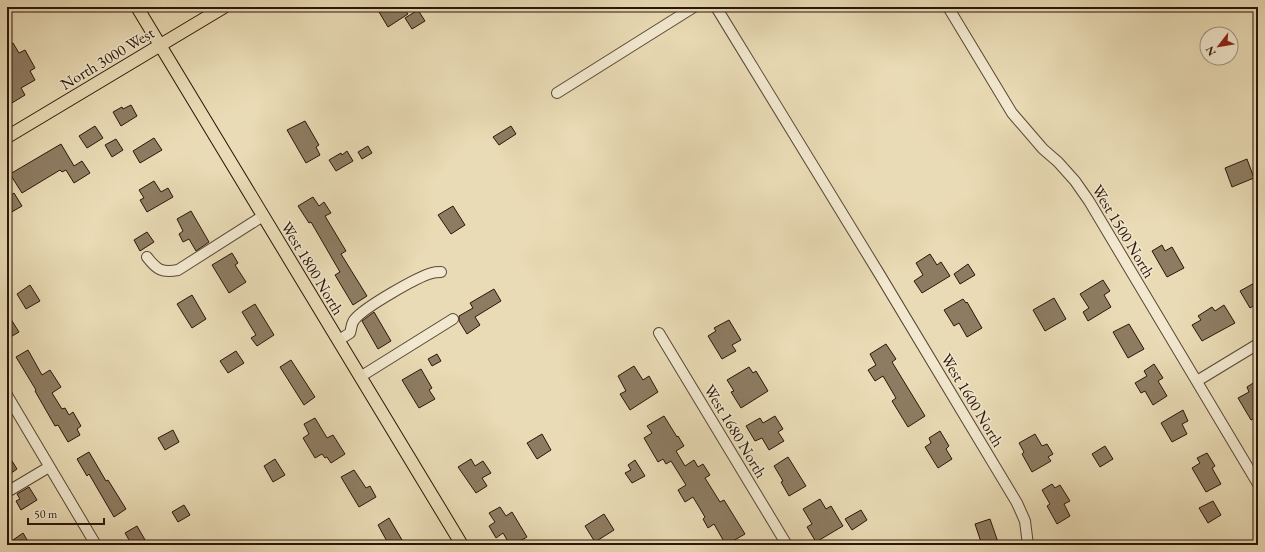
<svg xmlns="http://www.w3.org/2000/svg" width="1265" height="552" font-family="'EB Garamond',serif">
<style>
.building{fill:#8e7c62;stroke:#2b1609}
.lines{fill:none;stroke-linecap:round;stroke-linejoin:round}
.minor-casing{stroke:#5a4734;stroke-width:12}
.major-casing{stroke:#2b1609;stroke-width:14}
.minor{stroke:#f1e8cf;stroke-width:10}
.major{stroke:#e9dbb5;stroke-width:12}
.labels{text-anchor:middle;stroke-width:3;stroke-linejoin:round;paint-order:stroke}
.street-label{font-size:16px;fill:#2b1609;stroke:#f1e8cf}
</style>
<rect width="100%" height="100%" fill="#e9dbb5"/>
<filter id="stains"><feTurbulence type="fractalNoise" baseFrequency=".005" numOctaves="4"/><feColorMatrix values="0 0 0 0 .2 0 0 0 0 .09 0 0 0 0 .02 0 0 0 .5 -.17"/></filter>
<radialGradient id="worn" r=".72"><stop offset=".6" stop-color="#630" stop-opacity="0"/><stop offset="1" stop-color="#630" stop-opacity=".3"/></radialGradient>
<path class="building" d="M 387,7 L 403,7 L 408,14 L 388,27 L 379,12 Z
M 418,10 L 425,21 L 412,29 L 405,18 Z
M 13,43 L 19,53 L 25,50 L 35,68 L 30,71 L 35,80 L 21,88 L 25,95 L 7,106 L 7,47 Z
M 131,105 L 137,116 L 121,126 L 113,112 L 122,107 L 123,109 Z
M 305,121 L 319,145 L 316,147 L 320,155 L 306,163 L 287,130 Z
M 95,126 L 103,138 L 87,148 L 79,136 Z
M 511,126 L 516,134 L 499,145 L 493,137 Z
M 154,138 L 162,150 L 140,163 L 133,151 Z
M 116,139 L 123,150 L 112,157 L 105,145 Z
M 61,144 L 74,166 L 82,161 L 90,173 L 74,183 L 66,170 L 62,172 L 60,170 L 22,193 L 10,174 Z
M 368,146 L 372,153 L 362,159 L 358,152 Z
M 347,151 L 353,161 L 336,171 L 329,160 L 341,153 L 342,155 Z
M 1247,159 L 1254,178 L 1232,187 L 1225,168 Z
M 154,181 L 161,192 L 168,188 L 173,197 L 147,212 L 140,200 L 144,198 L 139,190 Z
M 14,193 L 22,206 L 10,213 L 7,208 L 7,198 Z
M 313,197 L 319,206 L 324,202 L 331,213 L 325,216 L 346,251 L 341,254 L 367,296 L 353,305 L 335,275 L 340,272 L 311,222 L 309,223 L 298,206 Z
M 453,206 L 465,225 L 451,234 L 438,215 Z
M 191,211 L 209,242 L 196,251 L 189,239 L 183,242 L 179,234 L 183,231 L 177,219 Z
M 147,232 L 154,242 L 140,251 L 134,240 Z
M 1162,245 L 1165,251 L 1172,247 L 1184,268 L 1167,277 L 1152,251 Z
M 232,253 L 238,263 L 235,265 L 246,282 L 229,293 L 212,265 Z
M 930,254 L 937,265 L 941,262 L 950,276 L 922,293 L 914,281 L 923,275 L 916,263 Z
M 968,264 L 975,275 L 960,284 L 954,274 Z
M 1103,280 L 1110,291 L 1104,295 L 1111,307 L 1088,321 L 1083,312 L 1089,308 L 1080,294 Z
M 1258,281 L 1258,303 L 1250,308 L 1240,291 Z
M 30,285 L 40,301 L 26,309 L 17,294 Z
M 494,289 L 501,301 L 475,317 L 480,325 L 467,334 L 459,321 L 459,316 L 473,308 L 470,303 Z
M 192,295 L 206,319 L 192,328 L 177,304 Z
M 1054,298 L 1066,319 L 1045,331 L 1033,310 Z
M 963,299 L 966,303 L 967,302 L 982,328 L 967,337 L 959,323 L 954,326 L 944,310 Z
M 255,304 L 274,335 L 257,346 L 251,338 L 256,335 L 242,312 Z
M 1224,305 L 1235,323 L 1202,341 L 1192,325 L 1201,320 L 1198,316 L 1212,307 L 1215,311 Z
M 374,312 L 391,341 L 378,349 L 362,321 Z
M 7,313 L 19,332 L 7,339 Z
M 729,320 L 741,340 L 732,345 L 736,351 L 722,359 L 708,336 L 716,331 L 714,328 Z
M 1129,324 L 1144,349 L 1128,358 L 1113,332 Z
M 886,344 L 896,359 L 892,362 L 925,416 L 908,427 L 892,401 L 896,398 L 883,376 L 875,381 L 868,370 L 876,365 L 870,354 Z
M 28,350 L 42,375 L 50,370 L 61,387 L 52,393 L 62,409 L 65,408 L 69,415 L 73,412 L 81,426 L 77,429 L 80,435 L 68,442 L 58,425 L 55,426 L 35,391 L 36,390 L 16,357 Z
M 236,351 L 244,363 L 228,373 L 220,361 Z
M 437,354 L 441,361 L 432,366 L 428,359 Z
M 291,360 L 315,397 L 304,405 L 280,367 Z
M 1154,364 L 1163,378 L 1158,381 L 1167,396 L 1153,405 L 1145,391 L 1141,393 L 1135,383 L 1147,376 L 1144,371 Z
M 634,366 L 643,380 L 649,376 L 658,392 L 630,410 L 620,394 L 626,391 L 618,376 Z
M 749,367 L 753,373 L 756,371 L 768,391 L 741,408 L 731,392 L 734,391 L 727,380 Z
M 421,369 L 432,388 L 429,390 L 435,399 L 419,408 L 402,380 Z
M 1258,380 L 1258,416 L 1251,420 L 1238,398 L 1249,392 L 1247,387 Z
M 1183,410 L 1188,421 L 1182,424 L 1187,434 L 1172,442 L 1161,423 Z
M 664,416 L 677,437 L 678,436 L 684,446 L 676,451 L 685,466 L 694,460 L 698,467 L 703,464 L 710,475 L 705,478 L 720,502 L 724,500 L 745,534 L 726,545 L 714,524 L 708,528 L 703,519 L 705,517 L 693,497 L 685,502 L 678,490 L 686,485 L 671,461 L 666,464 L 663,459 L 658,462 L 644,438 L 652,433 L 647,426 Z
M 775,416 L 783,429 L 778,432 L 784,441 L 769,450 L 762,438 L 755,441 L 746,426 L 760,418 L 763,423 Z
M 315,418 L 327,438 L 333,435 L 345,454 L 331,463 L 327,457 L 325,458 L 322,454 L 315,458 L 303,438 L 309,434 L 304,424 Z
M 173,430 L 179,442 L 165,450 L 158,438 Z
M 940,431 L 949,446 L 946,449 L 952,459 L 938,468 L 925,447 L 931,443 L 929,438 Z
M 542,434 L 551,450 L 537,459 L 527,443 Z
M 1035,434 L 1042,446 L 1047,444 L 1053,454 L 1048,457 L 1051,461 L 1032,472 L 1022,454 L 1024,452 L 1019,443 Z
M 1105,446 L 1113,459 L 1100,467 L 1092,454 Z
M 89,452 L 106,481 L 108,480 L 126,509 L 114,517 L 89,474 L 87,476 L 77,459 Z
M 7,453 L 17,469 L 7,476 Z
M 1207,453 L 1215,466 L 1212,468 L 1221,484 L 1206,492 L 1192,468 L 1200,463 L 1197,458 Z
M 788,457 L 806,486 L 789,496 L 781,482 L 783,481 L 774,466 Z
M 275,459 L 285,475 L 273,482 L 264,466 Z
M 471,459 L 475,466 L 483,461 L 491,473 L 482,478 L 487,486 L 476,493 L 458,467 Z
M 635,460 L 645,476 L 632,483 L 625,473 L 631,470 L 628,465 Z
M 354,470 L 366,488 L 370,486 L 376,497 L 359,507 L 341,477 Z
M 1052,484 L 1055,488 L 1060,485 L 1070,501 L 1064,504 L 1070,516 L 1057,524 L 1047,506 L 1050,504 L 1042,490 Z
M 29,487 L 37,500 L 21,510 L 16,501 L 20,499 L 17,494 Z
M 820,499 L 826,509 L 831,506 L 843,526 L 816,542 L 807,527 L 812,524 L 803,509 Z
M 1213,501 L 1221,515 L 1208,523 L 1199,508 Z
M 184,505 L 190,515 L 178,522 L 172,512 Z
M 500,507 L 506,516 L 512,512 L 527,537 L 513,545 L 510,545 L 503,533 L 496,538 L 489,526 L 495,522 L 489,513 Z
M 861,510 L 867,520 L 852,530 L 845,519 Z
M 604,514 L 614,530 L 595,542 L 585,526 Z
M 389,518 L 405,545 L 389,545 L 378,525 Z
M 990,519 L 999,545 L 982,545 L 975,524 Z
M 137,526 L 148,545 L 132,545 L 125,533 Z
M 23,533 L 30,545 L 16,545 L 13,540 Z"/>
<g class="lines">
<defs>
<path id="minor" d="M 716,7 L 880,275 L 1017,503 L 1025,521 L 1028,545
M 948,7 L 1012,113 L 1043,149 L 1058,162 L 1075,181 L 1089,201 L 1258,484
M 557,93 L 694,7
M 147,257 C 157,270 162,273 178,270 L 263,216
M 659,333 L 787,545
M 339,340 L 350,333 C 352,327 351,323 355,319 C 365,307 417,277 432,273 C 435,272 438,272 441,272
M 360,377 L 453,319
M 1197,381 L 1258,344
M 7,395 L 96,545
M 7,492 L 49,467"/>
<path id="major" d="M 137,7 L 462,545
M 7,137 L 224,7"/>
</defs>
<use href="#minor" class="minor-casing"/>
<use href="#major" class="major-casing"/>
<use href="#minor" class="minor"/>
<use href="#major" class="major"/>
</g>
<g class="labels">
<g class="street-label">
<text transform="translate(107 58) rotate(-31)" y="6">North 3000 West</text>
<text transform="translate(1124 231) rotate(59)" y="6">West 1500 North</text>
<text transform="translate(313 268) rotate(59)" y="6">West 1800 North</text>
<text transform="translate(973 400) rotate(59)" y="6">West 1600 North</text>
<text transform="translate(736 431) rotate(59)" y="6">West 1680 North</text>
</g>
</g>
<rect width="1265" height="552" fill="none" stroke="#e9dbb5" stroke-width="24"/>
<rect x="8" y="8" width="1249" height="536" fill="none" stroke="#2b1609" stroke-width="2"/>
<rect x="12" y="12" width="1241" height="528" fill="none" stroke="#2b1609"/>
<g transform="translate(1219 46) rotate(239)"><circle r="19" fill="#f1e8cf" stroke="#a29480"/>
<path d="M0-3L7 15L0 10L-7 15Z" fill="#8f2418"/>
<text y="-6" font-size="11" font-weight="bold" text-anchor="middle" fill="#2b1609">N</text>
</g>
<path d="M28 518v6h76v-6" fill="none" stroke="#2b1609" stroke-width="2"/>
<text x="34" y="518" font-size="12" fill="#2b1609" stroke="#f1e8cf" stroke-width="3" paint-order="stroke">50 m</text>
<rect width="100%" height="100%" filter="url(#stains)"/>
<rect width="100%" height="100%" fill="url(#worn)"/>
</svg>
